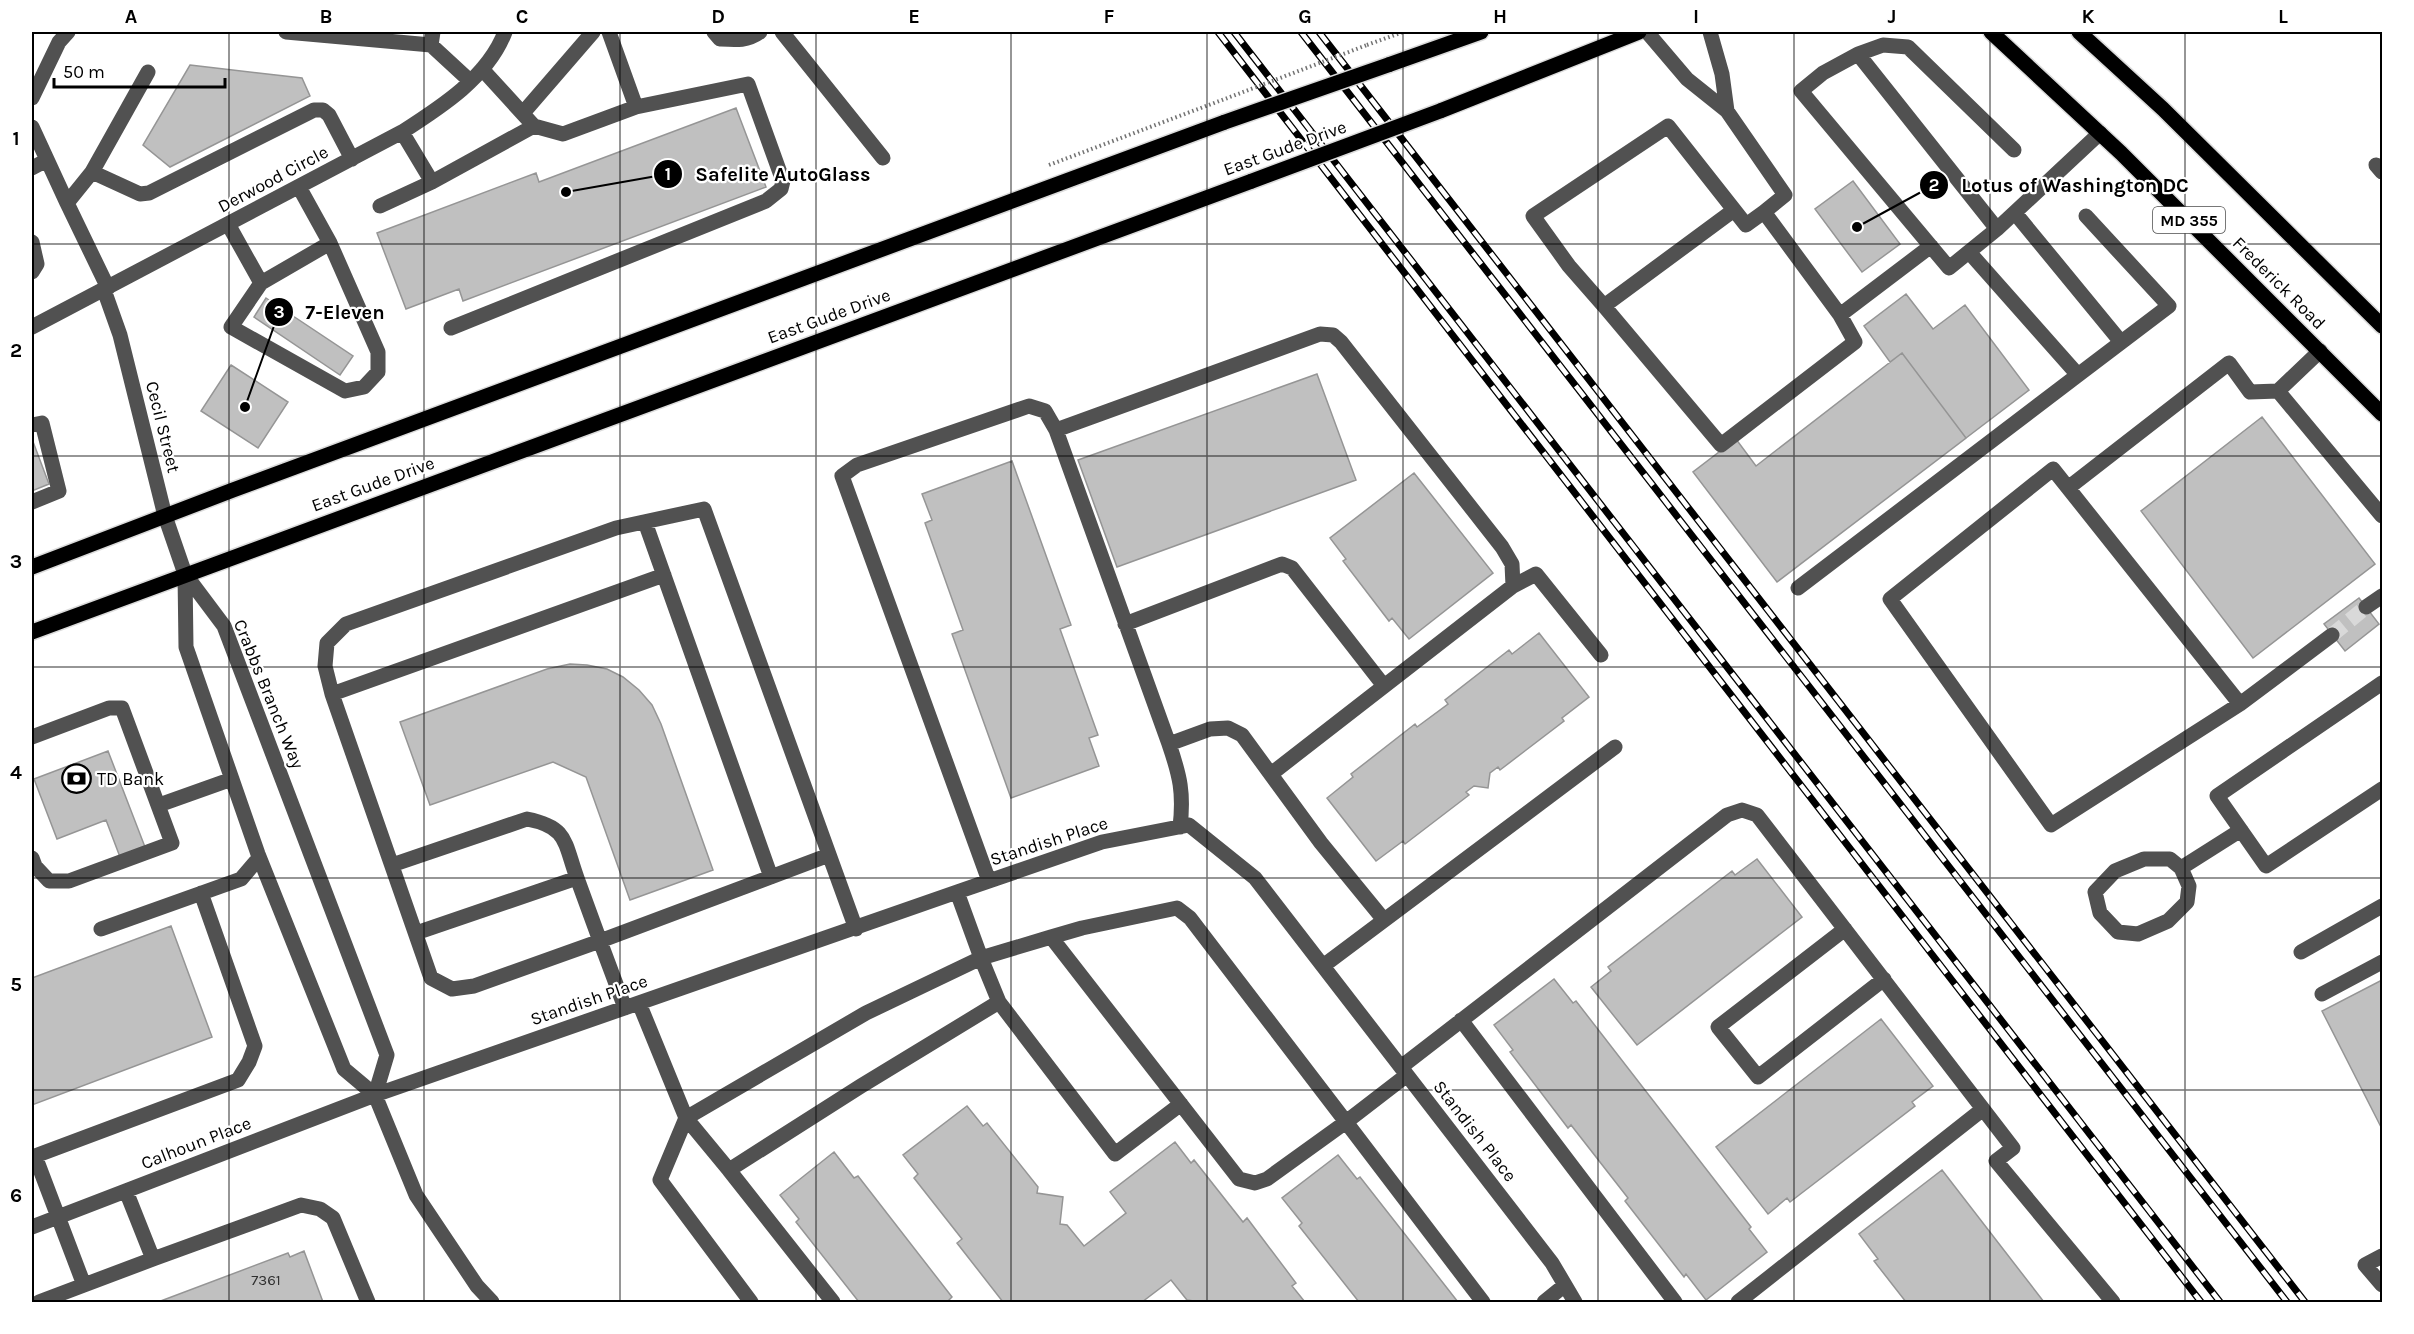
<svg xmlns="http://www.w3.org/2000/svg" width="2414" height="1334" font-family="Karla,sans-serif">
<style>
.building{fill:#c0c0c0;stroke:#959595;stroke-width:1.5}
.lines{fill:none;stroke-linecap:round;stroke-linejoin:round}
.minor-tunnel{stroke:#d9d9d9;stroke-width:15;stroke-dasharray:15 8;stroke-linecap:butt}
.major-casing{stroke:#dbdbdb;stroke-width:18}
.path{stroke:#737373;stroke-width:4;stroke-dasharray:1.5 3;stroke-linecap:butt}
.minor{stroke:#515151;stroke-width:15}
.major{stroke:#000;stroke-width:15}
.rail-casing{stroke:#000;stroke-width:7}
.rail{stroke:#fff;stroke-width:4.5;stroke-dasharray:14;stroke-linecap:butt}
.major-bridge-casing{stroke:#dbdbdb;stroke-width:18;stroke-linecap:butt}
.path-bridge{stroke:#737373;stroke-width:4;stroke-dasharray:1.5 3;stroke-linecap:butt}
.major-bridge{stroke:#000;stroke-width:15}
.grid{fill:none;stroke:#000;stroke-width:1.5;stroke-opacity:0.55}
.labels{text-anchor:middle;stroke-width:4.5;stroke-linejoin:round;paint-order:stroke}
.number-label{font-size:15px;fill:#303030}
.shield{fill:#fff;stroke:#4c4c4c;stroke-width:1.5}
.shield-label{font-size:16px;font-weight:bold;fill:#000}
.street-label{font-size:18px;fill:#000;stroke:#fff}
.poi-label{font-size:18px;fill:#000;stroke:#fff;text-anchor:start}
.leader{fill:none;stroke:#000;stroke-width:2}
.callout-dot{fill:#000;stroke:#fff;stroke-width:2}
.mark-label{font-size:18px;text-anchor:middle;font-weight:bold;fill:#fff}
.callout-label{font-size:20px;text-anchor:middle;font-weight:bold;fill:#000;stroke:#fff;stroke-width:4.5;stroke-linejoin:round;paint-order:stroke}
.neatline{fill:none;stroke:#000;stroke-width:2}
.grid-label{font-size:20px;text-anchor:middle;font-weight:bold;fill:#000}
</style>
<rect width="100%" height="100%" fill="#fff"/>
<path class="building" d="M 190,65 L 302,78 L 310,96 L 170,167 L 143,145 Z
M 736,108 L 766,187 L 463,301 L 459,289 L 406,309 L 377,233 L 536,173 L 539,182 Z
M 1853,181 L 1900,244 L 1862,272 L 1815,209 Z
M 1906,294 L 1933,329 L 1965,305 L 2029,390 L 1966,438 L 1902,353 L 1890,362 L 1864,326 Z
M 266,298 L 353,356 L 340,375 L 254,317 Z
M 1902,353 L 1966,438 L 1777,582 L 1693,472 L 1736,439 L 1756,466 Z
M 231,365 L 288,402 L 258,448 L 201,411 Z
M 1317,374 L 1356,480 L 1117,567 L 1078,460 Z
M 2262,417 L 2375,564 L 2253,658 L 2141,511 Z
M 32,439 L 49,484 L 32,491 Z
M 1012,461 L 1071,625 L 1060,629 L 1098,735 L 1089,738 L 1099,766 L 1011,798 L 952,634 L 963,630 L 925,523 L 932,520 L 922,494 Z
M 1414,473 L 1493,573 L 1409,639 L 1392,618 L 1389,621 L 1343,561 L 1346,559 L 1330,538 Z
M 2359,598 L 2379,624 L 2345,651 L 2324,624 Z
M 1539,633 L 1589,697 L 1562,718 L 1564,721 L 1500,770 L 1498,767 L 1490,773 L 1488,788 L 1474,786 L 1466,792 L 1469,795 L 1405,844 L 1403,841 L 1376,861 L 1327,798 L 1353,777 L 1351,774 L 1415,724 L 1417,727 L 1448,704 L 1445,700 L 1509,650 L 1512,654 Z
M 570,664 L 587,665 L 607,669 L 623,677 L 639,690 L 652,705 L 661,724 L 713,870 L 630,900 L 586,777 L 553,762 L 430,805 L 400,722 L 547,669 Z
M 108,751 L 145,847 L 120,857 L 106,820 L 57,839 L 34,779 Z
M 1757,859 L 1802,917 L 1637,1045 L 1591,987 L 1611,971 L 1608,967 L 1732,871 L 1735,875 Z
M 171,926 L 212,1037 L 32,1105 L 32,978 Z
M 1554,979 L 1573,1003 L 1576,1001 L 1751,1227 L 1749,1229 L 1767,1252 L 1706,1300 L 1686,1274 L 1684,1277 L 1625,1201 L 1628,1198 L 1571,1125 L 1568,1128 L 1510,1052 L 1513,1050 L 1494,1025 Z
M 2382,980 L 2382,1129 L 2322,1011 Z
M 1881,1019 L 1933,1086 L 1912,1102 L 1915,1106 L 1790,1202 L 1787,1198 L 1768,1214 L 1716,1147 Z
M 967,1106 L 983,1126 L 987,1123 L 1038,1187 L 1037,1193 L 1063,1197 L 1060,1224 L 1067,1225 L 1084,1246 L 1126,1213 L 1110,1192 L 1175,1142 L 1191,1163 L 1194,1160 L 1243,1222 L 1247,1218 L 1296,1283 L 1292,1286 L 1305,1302 L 1201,1302 L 1187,1300 L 1171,1280 L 1142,1302 L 1003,1302 L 957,1243 L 962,1239 L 914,1178 L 918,1174 L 903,1155 Z
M 834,1152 L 854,1178 L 858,1176 L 952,1297 L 949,1300 L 951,1302 L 859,1302 L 796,1222 L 799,1219 L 780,1195 Z
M 1338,1155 L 1357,1179 L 1360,1177 L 1458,1302 L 1359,1302 L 1299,1226 L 1302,1223 L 1282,1198 Z
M 1942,1170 L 2044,1302 L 1906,1302 L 1874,1261 L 1878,1259 L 1859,1234 Z
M 304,1251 L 323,1302 L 158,1302 L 288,1253 L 290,1257 Z"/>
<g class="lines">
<path class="minor-tunnel" d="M 2332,635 L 2366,607"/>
<defs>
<path id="major" d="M 1991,32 L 2121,153 L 2382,414
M 2079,32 L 2163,109 L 2382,326
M 1388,65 L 1481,32
M 1440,111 L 1639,32
M 32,567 L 233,490 L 1225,122
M 32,632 L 1252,181"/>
</defs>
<use href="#major" class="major-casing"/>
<path class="path" d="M 1367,45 L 1403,32
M 1049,165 L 1230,97"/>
<path class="minor" d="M 286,32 L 431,45
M 433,32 L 431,45 L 470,81
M 609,32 L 636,107
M 714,32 L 720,39 C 736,40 748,41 760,32
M 782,32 L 883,158
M 1647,32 L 1687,79 L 1727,111 L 1785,195 L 1764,212 L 1840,315 L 1931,246
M 1710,32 L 1722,74 L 1727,111
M 1858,54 L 1883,45 L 1908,47 L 2014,150
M 32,98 L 59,42 L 68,32
M 523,113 L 593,32
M 32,127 L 67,203
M 402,132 L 432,182
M 2376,165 L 2382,172
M 32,168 L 47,160
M 92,172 L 148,72
M 380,206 L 432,182 L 534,126
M 1734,210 L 1604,306 L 1721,445 L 1855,342 L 1840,315
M 2015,213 L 2121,342
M 228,224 L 261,283 L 231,327 L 345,391 L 364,387 L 378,372 L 378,352 L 330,243 L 299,187
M 1997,229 L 1949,268 L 1801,91 L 1823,73 L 1858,54 L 1997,229 L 2100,133
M 32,242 L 37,264 L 32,272
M 261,283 L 330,243
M 108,288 L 67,203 L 92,172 L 140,194 L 149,193 L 314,110 L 323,110 L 329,115 L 352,159
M 104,290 L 120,335 L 165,516 L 185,574 L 224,626 L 387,1055 L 375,1095
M 1604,306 L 1569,266 L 1533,216 L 1668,126 L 1746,225 L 1764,212
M 32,327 L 402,132 C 441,107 488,77 505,32
M 451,328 L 766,201 L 781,189 L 783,181 L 748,84 L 636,107 L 563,134 L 534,126 L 482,69
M 2320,351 L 2278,391 L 2382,516
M 2078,375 L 2169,306 L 2086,216
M 32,425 L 42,423 L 59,491 L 32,502
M 2068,488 L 2229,363 L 2250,392 L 2278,391
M 645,522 L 771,877
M 185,574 L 186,647 L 258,854 L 344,1069 L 375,1095 L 416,1195 L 477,1286 L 492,1302
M 1798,588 L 2078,375 L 1969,252
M 2366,607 L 2382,596
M 1125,624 L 1282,564 L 1292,568 L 1384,686
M 2382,683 L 2217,796 L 2266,866 L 2382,789
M 332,694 L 664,575
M 2240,704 L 2053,469 L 1890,599 L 2051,825 L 2240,704 L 2332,635
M 32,737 L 109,708 L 122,708 L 172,843 L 69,881 L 49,881 L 35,866 L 32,858
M 1169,744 L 1056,430 L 1320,334 L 1333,335 L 1341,342 L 1502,547 L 1512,564 L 1513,586
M 1271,774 L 1513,586 L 1536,574 L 1601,655
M 159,805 L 232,779
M 1180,827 C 1184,793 1180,776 1169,744 L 1210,729 L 1228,728 L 1242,735 L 1321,843 L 1384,920
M 392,865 L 527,819 C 568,827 564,842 577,878
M 2181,868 L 2189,886 L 2187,902 L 2168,921 L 2138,934 L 2118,932 L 2100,913 L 2095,892 L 2115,871 L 2144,859 L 2170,859 L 2181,868 L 2241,830
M 989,881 L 842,476 L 857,465 L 1029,406 L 1045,411 L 1056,430
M 957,892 L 981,958 L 1051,937 L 1239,1179 L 1255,1183 L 1267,1179 L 1346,1122 L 1190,918 L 1177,908 L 1082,928 L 1051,937
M 101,929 L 241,879 L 259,858
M 1845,929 L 1718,1027 L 1758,1077 L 1884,979
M 416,933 L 577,878 L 600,941 L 829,855
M 2301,952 L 2382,906
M 1323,966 L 1615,747
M 2322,994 L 2382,962
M 999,1002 L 861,1086 L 729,1170 L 686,1118 L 866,1013 L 981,958 L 999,1002 L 1115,1154 L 1181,1104
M 639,1003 L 686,1118 L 660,1180 L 751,1302
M 625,1008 L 600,941 L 474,986 L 452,989 L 431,978 L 332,694 L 325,666 L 327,643 L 346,624 L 616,528 L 704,509 L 856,929
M 1461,1020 L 1675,1302
M 1401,1067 L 1727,815 L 1742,810 L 1757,815 L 2013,1148 L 1996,1161 L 2113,1302
M 1407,1075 L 1346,1122 L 1483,1302
M 729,1170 L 833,1302
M 126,1191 L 153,1259 L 301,1205 L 320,1209 L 333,1218 L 368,1302
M 32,1227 L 375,1095 L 957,892 L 1102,842 L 1189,825 L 1255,878 L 1552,1263 L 1575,1302
M 2382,1256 L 2365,1265 L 2382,1285
M 153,1259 L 84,1285 L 35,1156 L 238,1080 L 249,1062 L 255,1046 L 201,893
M 39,1302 L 84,1285
M 1544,1302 L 1565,1285
M 1738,1302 L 1983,1109"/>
<use href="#major" class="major"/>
<defs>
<path id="rail" d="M 1218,32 L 2201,1302
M 1234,32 L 2220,1302
M 1301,32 L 2287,1302
M 1319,32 L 2305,1302"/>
</defs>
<use href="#rail" class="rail-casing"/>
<use href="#rail" class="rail"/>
<defs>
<path id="major-bridge" d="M 1225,122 L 1388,65
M 1252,181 L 1440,111"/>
</defs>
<use href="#major-bridge" class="major-bridge-casing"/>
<path class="path-bridge" d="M 1230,97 L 1367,45"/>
<use href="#major-bridge" class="major-bridge"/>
</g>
<path class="grid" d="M 229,32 L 229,1302M 424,32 L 424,1302M 620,32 L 620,1302M 816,32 L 816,1302M 1011,32 L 1011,1302M 1207,32 L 1207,1302M 1403,32 L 1403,1302M 1598,32 L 1598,1302M 1794,32 L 1794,1302M 1990,32 L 1990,1302M 2185,32 L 2185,1302M 32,244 L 2382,244M 32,456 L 2382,456M 32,667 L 2382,667M 32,878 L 2382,878M 32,1090 L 2382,1090"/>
<defs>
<symbol id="bank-ring" viewBox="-11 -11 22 22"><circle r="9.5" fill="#fff" stroke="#000" stroke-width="1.5"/><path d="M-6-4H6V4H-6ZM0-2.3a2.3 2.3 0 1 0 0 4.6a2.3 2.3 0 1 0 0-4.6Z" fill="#000"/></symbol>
</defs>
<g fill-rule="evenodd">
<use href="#bank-ring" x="60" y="762" width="33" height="33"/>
</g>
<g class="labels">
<g class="number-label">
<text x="266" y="1285">7361</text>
</g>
<rect class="shield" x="2153" y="207" width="72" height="26" rx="4.5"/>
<g class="shield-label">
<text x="2189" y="226">MD 355</text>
</g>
<g class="street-label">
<text transform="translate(1285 148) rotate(-20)" y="6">East Gude Drive</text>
<text transform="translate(273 179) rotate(-28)" y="6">Derwood Circle</text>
<text transform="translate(2279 283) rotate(45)" y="6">Frederick Road</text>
<text transform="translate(829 316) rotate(-20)" y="6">East Gude Drive</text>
<text transform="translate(163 427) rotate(76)" y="6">Cecil Street</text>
<text transform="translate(373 484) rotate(-20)" y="6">East Gude Drive</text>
<text transform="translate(269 694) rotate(68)" y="6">Crabbs Branch Way</text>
<text transform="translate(1049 841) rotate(-18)" y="6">Standish Place</text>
<text transform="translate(589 1000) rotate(-19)" y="6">Standish Place</text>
<text transform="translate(1475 1131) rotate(52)" y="6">Standish Place</text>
<text transform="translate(196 1143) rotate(-21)" y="6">Calhoun Place</text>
</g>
<g class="poi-label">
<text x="97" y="785">TD Bank</text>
</g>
</g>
<path class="leader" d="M566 192L668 174M1857 227L1934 185M245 407L279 312"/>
<g class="callout-dot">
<circle cx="566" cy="192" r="6"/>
<circle cx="1857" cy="227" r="6"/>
<circle cx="245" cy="407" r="6"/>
<circle cx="668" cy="174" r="15"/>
<circle cx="1934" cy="185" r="15"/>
<circle cx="279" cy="312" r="15"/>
</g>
<g class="mark-label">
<text x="668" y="180">1</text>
<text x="1934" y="191">2</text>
<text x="279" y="318">3</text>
</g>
<g class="callout-label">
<text x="783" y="181">Safelite AutoGlass</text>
<text x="2075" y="192">Lotus of Washington DC</text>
<text x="345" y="319">7-Eleven</text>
</g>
<rect width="2414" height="1334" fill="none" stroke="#ffffff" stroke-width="66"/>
<path d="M54 78v9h171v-9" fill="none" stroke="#000000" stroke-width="3"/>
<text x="63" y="78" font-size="18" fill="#000000" stroke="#ffffff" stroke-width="4.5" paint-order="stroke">50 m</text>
<rect x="33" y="33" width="2348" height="1268" class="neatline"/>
<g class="grid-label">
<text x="131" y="23">A</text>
<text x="326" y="23">B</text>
<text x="522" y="23">C</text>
<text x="718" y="23">D</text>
<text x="914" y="23">E</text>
<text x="1109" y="23">F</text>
<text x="1305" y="23">G</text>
<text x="1500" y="23">H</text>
<text x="1696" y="23">I</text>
<text x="1892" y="23">J</text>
<text x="2088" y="23">K</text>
<text x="2283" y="23">L</text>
<text x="16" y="145">1</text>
<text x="16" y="357">2</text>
<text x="16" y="568">3</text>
<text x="16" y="779">4</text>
<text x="16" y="991">5</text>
<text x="16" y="1202">6</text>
</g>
</svg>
